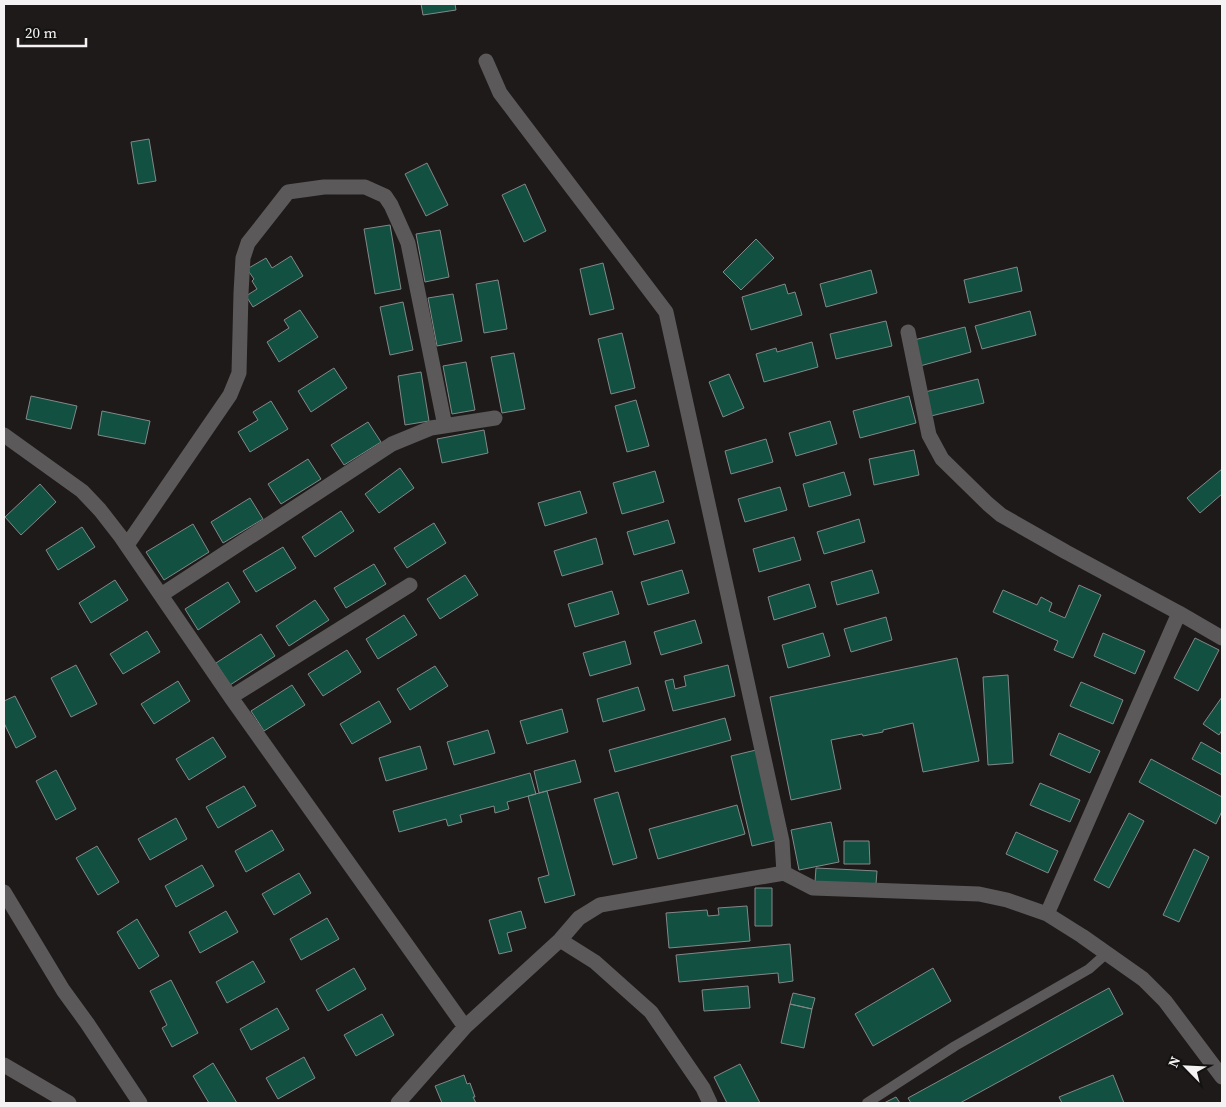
<svg xmlns="http://www.w3.org/2000/svg" width="1226" height="1107" font-family="'Source Serif 4',serif">
<style>
.building{fill:#125042;stroke:#838887}
.lines{fill:none;stroke-linecap:round;stroke-linejoin:round}
.lane{stroke:#5c595a;stroke-width:10}
.street{stroke:#5c595a;stroke-width:15}
</style>
<rect width="100%" height="100%" fill="#1e1a1a"/>
<path class="building" d="M 421,4 L 455,4 L 456,10 L 423,15 Z
M 149,139 L 156,181 L 138,184 L 131,142 Z
M 427,163 L 448,205 L 426,216 L 405,174 Z
M 525,184 L 546,231 L 524,242 L 502,195 Z
M 390,225 L 401,289 L 375,294 L 364,229 Z
M 440,230 L 449,277 L 425,282 L 416,234 Z
M 756,239 L 774,258 L 741,290 L 723,272 Z
M 291,256 L 303,276 L 253,307 L 246,296 L 257,289 L 252,281 L 254,279 L 247,269 L 266,258 L 272,268 Z
M 603,263 L 614,309 L 590,315 L 580,269 Z
M 1017,267 L 1022,291 L 969,303 L 964,280 Z
M 871,270 L 877,293 L 826,307 L 820,284 Z
M 498,280 L 507,329 L 484,333 L 476,284 Z
M 785,284 L 788,294 L 795,292 L 802,315 L 751,330 L 742,297 Z
M 453,294 L 462,341 L 437,346 L 428,298 Z
M 403,302 L 413,350 L 390,355 L 380,307 Z
M 300,310 L 318,337 L 279,362 L 267,342 L 289,328 L 284,320 Z
M 1030,311 L 1036,335 L 982,349 L 975,326 Z
M 886,321 L 892,346 L 836,359 L 830,334 Z
M 965,327 L 971,352 L 920,366 L 914,340 Z
M 622,333 L 635,388 L 611,394 L 598,339 Z
M 812,342 L 818,367 L 764,382 L 756,354 L 776,348 L 777,352 Z
M 514,353 L 525,409 L 502,413 L 491,357 Z
M 466,362 L 475,410 L 452,414 L 443,366 Z
M 334,368 L 347,388 L 311,412 L 298,391 Z
M 421,372 L 429,421 L 405,425 L 398,376 Z
M 729,374 L 744,408 L 723,417 L 709,382 Z
M 978,379 L 984,403 L 931,416 L 925,392 Z
M 31,396 L 77,406 L 71,429 L 26,419 Z
M 909,396 L 916,423 L 860,438 L 853,411 Z
M 636,400 L 649,446 L 627,452 L 615,406 Z
M 271,401 L 288,429 L 250,452 L 238,432 L 258,420 L 253,412 Z
M 102,411 L 150,421 L 145,444 L 98,435 Z
M 830,421 L 837,444 L 796,456 L 789,433 Z
M 368,422 L 381,442 L 344,465 L 331,445 Z
M 484,430 L 488,453 L 442,463 L 437,439 Z
M 766,439 L 773,462 L 731,474 L 725,451 Z
M 914,450 L 919,475 L 874,485 L 869,459 Z
M 308,459 L 321,479 L 281,504 L 268,484 Z
M 400,468 L 414,488 L 379,513 L 365,494 Z
M 1222,469 L 1222,494 L 1200,513 L 1187,498 Z
M 655,471 L 664,502 L 622,514 L 613,483 Z
M 844,472 L 851,495 L 809,507 L 803,484 Z
M 40,484 L 56,502 L 21,535 L 5,517 Z
M 780,487 L 787,510 L 745,522 L 738,499 Z
M 580,491 L 587,513 L 545,526 L 538,503 Z
M 250,498 L 263,519 L 223,543 L 211,522 Z
M 341,511 L 354,531 L 315,557 L 302,537 Z
M 859,519 L 865,542 L 824,554 L 817,532 Z
M 668,520 L 675,543 L 634,555 L 627,532 Z
M 434,523 L 446,543 L 407,568 L 394,548 Z
M 193,524 L 209,552 L 164,580 L 146,552 Z
M 82,527 L 95,547 L 58,570 L 46,550 Z
M 794,537 L 801,560 L 759,572 L 753,549 Z
M 596,538 L 603,564 L 562,576 L 554,551 Z
M 283,547 L 296,568 L 256,592 L 243,571 Z
M 374,564 L 386,584 L 346,608 L 334,588 Z
M 682,570 L 689,593 L 648,605 L 641,582 Z
M 872,570 L 879,593 L 837,605 L 831,582 Z
M 465,575 L 478,595 L 440,619 L 427,599 Z
M 115,580 L 128,600 L 91,623 L 79,603 Z
M 228,582 L 240,602 L 198,630 L 185,609 Z
M 809,584 L 816,607 L 774,620 L 768,597 Z
M 1079,585 L 1101,595 L 1073,658 L 1054,650 L 1058,641 L 993,612 L 1003,590 L 1037,605 L 1041,597 L 1052,603 L 1049,611 L 1065,618 Z
M 612,591 L 619,614 L 575,627 L 568,604 Z
M 315,600 L 329,620 L 289,646 L 276,626 Z
M 404,615 L 417,635 L 378,659 L 366,639 Z
M 886,617 L 892,640 L 851,652 L 844,629 Z
M 695,620 L 702,643 L 661,655 L 654,632 Z
M 147,631 L 160,652 L 123,674 L 110,654 Z
M 823,633 L 830,656 L 788,668 L 782,645 Z
M 1103,633 L 1145,651 L 1135,674 L 1094,656 Z
M 261,634 L 275,656 L 230,685 L 216,663 Z
M 1195,638 L 1219,650 L 1198,691 L 1174,678 Z
M 625,641 L 631,664 L 590,676 L 583,653 Z
M 347,650 L 361,672 L 323,696 L 308,674 Z
M 957,658 L 979,761 L 923,772 L 913,723 L 883,730 L 883,732 L 863,736 L 862,734 L 831,740 L 841,789 L 791,800 L 770,697 Z
M 76,665 L 97,704 L 71,717 L 51,678 Z
M 728,665 L 735,696 L 673,711 L 665,681 L 673,679 L 675,689 L 686,686 L 684,676 Z
M 435,666 L 448,686 L 410,710 L 397,689 Z
M 1008,675 L 1013,763 L 988,765 L 983,677 Z
M 178,681 L 190,701 L 154,724 L 141,704 Z
M 1081,682 L 1123,700 L 1113,724 L 1070,706 Z
M 292,685 L 305,705 L 264,731 L 251,711 Z
M 638,687 L 645,710 L 603,722 L 597,699 Z
M 15,696 L 36,737 L 16,748 L 4,723 L 4,701 Z
M 1222,697 L 1222,730 L 1219,735 L 1203,724 Z
M 379,701 L 391,722 L 352,744 L 340,724 Z
M 562,709 L 568,732 L 527,744 L 520,721 Z
M 725,718 L 731,740 L 615,772 L 609,750 Z
M 488,730 L 495,753 L 454,765 L 447,742 Z
M 1059,733 L 1100,751 L 1090,773 L 1050,755 Z
M 213,737 L 226,757 L 189,780 L 176,759 Z
M 1201,742 L 1222,754 L 1222,775 L 1192,759 Z
M 420,746 L 427,769 L 386,781 L 379,758 Z
M 756,750 L 777,840 L 752,846 L 731,756 Z
M 1151,759 L 1222,797 L 1222,811 L 1216,824 L 1139,782 Z
M 575,760 L 581,782 L 539,793 L 534,771 Z
M 56,770 L 76,809 L 56,820 L 36,781 Z
M 530,773 L 536,794 L 507,802 L 509,809 L 495,813 L 494,806 L 460,815 L 462,822 L 448,826 L 446,819 L 399,832 L 393,811 Z
M 1040,783 L 1080,800 L 1070,822 L 1030,805 Z
M 244,786 L 256,806 L 218,828 L 206,807 Z
M 547,791 L 575,895 L 545,903 L 538,878 L 549,875 L 528,796 Z
M 618,792 L 637,858 L 613,865 L 594,799 Z
M 737,805 L 745,834 L 658,859 L 649,829 Z
M 1129,813 L 1144,821 L 1109,888 L 1094,880 Z
M 176,818 L 187,839 L 150,860 L 138,839 Z
M 831,822 L 839,862 L 799,870 L 791,830 Z
M 272,830 L 284,850 L 246,872 L 235,851 Z
M 1016,832 L 1058,851 L 1048,873 L 1006,854 Z
M 844,841 L 869,841 L 870,864 L 844,864 Z
M 97,846 L 119,882 L 98,895 L 76,858 Z
M 1194,849 L 1209,857 L 1179,922 L 1163,915 Z
M 202,865 L 214,886 L 176,907 L 165,886 Z
M 816,868 L 877,871 L 876,884 L 815,882 Z
M 299,873 L 311,893 L 274,915 L 262,894 Z
M 755,888 L 772,888 L 772,926 L 755,926 Z
M 747,906 L 750,941 L 669,948 L 666,913 L 707,910 L 708,916 L 719,915 L 718,908 Z
M 226,911 L 238,932 L 200,953 L 189,932 Z
M 521,911 L 526,928 L 507,933 L 512,951 L 499,954 L 489,920 Z
M 327,918 L 339,939 L 301,960 L 290,939 Z
M 137,919 L 159,956 L 139,969 L 117,932 Z
M 790,944 L 793,981 L 779,983 L 778,973 L 679,982 L 676,955 Z
M 253,961 L 265,982 L 227,1003 L 216,982 Z
M 354,968 L 366,989 L 328,1011 L 316,990 Z
M 933,968 L 951,1001 L 873,1046 L 855,1014 Z
M 171,980 L 198,1033 L 172,1047 L 162,1028 L 167,1025 L 150,991 Z
M 748,986 L 750,1008 L 704,1011 L 702,990 Z
M 1109,988 L 1123,1014 L 960,1103 L 911,1103 L 908,1098 Z
M 793,993 L 815,998 L 812,1009 L 790,1004 Z
M 790,1004 L 812,1009 L 804,1048 L 781,1043 Z
M 277,1008 L 289,1029 L 251,1050 L 240,1029 Z
M 382,1014 L 394,1035 L 356,1056 L 344,1035 Z
M 304,1057 L 315,1078 L 278,1099 L 266,1078 Z
M 213,1063 L 237,1103 L 209,1103 L 193,1076 Z
M 740,1064 L 760,1103 L 727,1103 L 714,1077 Z
M 464,1075 L 467,1084 L 470,1083 L 475,1097 L 473,1097 L 476,1103 L 442,1103 L 435,1086 Z
M 1113,1075 L 1124,1103 L 1062,1103 L 1059,1097 Z
M 896,1097 L 900,1103 L 884,1103 Z"/>
<g class="lines">
<path class="lane" d="M 867,1103 L 955,1046 L 1089,969 L 1107,953"/>
<path class="street" d="M 486,61 L 500,93 L 666,312 L 782,841 L 784,873
M 908,332 L 929,435 L 942,459 L 988,504 L 1001,515 L 1066,552 L 1179,613 L 1047,914
M 4,435 L 82,491 L 100,510 L 121,537 L 232,699 L 465,1027
M 127,545 L 230,395 L 239,373 L 241,293 L 243,258 L 248,243 L 288,192 L 324,187 L 365,187 L 385,196 L 391,205 L 408,243 L 445,426
M 161,595 L 392,444 L 431,428 L 495,418
M 1179,613 L 1222,638
M 231,697 L 410,585
M 4,892 L 63,990 L 87,1023 L 140,1103
M 560,940 L 595,962 L 651,1012 L 703,1088 L 710,1103
M 4,1065 L 69,1103
M 398,1103 L 465,1027 L 560,940 L 579,918 L 600,905 L 784,873 L 813,888 L 979,894 L 1007,900 L 1047,914 L 1082,936 L 1143,979 L 1165,1001 L 1222,1077"/>
</g>
<rect width="1226" height="1107" fill="none" stroke="#f5f2f3" stroke-width="10"/>
<g transform="translate(1186 1067) rotate(294)" stroke="#141111" stroke-width="4" paint-order="stroke">
<path d="M0-4L9 19L0 12L-9 19Z" fill="#f5f2f3"/>
<text y="-8" font-size="14" font-weight="bold" text-anchor="middle" fill="#f5f2f3">N</text>
</g>
<path d="M18 38v8h68v-8" fill="none" stroke="#f5f2f3" stroke-width="2.5"/>
<text x="25" y="38" font-size="15" fill="#f5f2f3" stroke="#141111" stroke-width="4" paint-order="stroke">20 m</text>
</svg>
